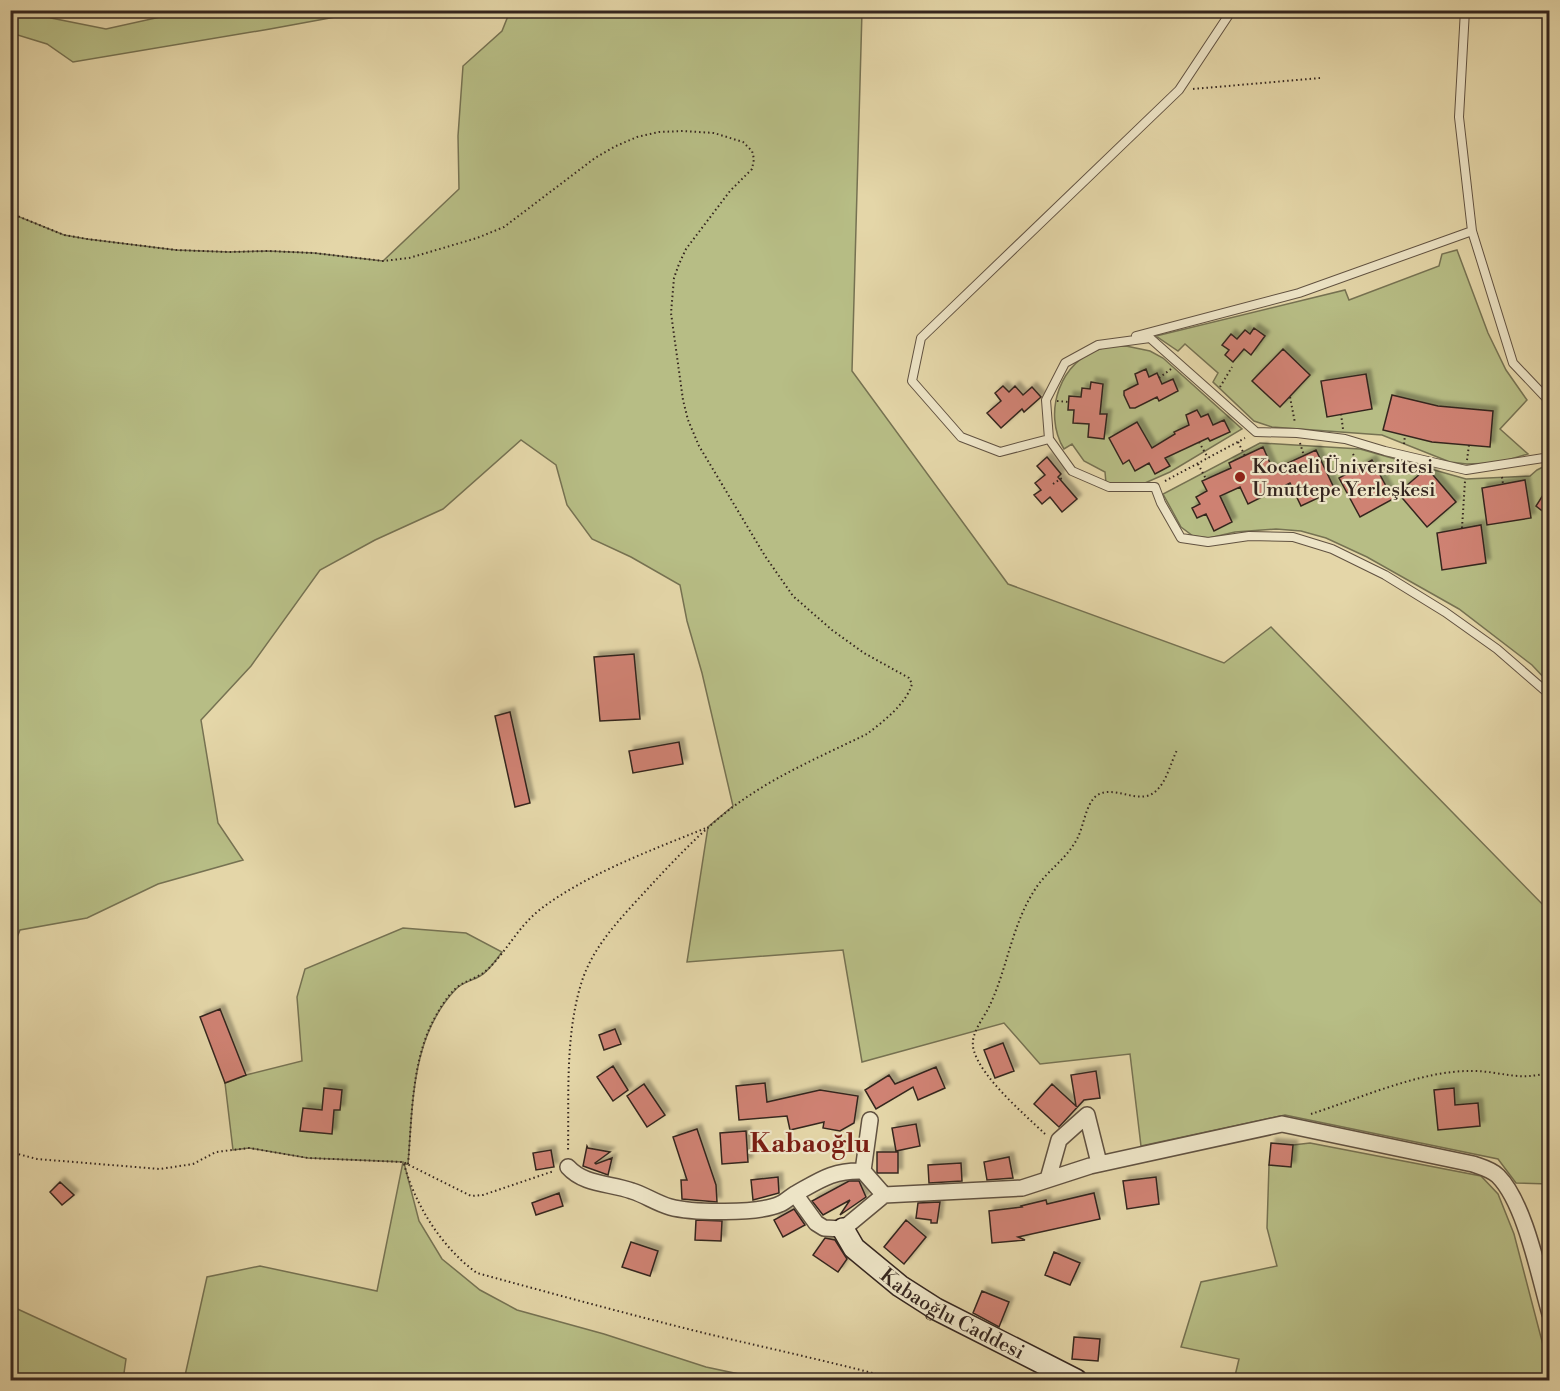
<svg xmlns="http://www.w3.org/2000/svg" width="1560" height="1391" font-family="'Libre Bodoni',serif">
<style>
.green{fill:#b7bd85;stroke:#767252;stroke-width:1.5}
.building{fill:#cf8273;stroke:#35261f;stroke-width:1.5;filter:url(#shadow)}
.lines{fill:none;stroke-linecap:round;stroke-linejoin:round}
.lane-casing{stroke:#615241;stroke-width:10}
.street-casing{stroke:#615241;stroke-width:18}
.secondary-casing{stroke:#35261f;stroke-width:24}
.path{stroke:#35261f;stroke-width:2;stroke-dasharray:1.5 3;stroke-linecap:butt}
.lane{stroke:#ede4c6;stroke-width:8}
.street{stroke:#ede4c6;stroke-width:15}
.secondary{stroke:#ede4c6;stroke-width:21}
.poi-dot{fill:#8f2418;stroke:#ede4c6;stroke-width:2}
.labels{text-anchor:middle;stroke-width:4.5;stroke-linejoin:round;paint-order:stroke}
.poi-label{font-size:20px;fill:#35261f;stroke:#ede4c6;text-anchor:start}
.street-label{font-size:20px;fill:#35261f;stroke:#ede4c6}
.district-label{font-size:26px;font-weight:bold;fill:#7a1f14;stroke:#ede4c6}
</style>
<defs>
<filter id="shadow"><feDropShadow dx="4.5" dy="-4.5" stdDeviation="1.5" flood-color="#0004"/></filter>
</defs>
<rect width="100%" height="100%" fill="#e4d6a8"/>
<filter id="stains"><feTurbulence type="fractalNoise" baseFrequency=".00333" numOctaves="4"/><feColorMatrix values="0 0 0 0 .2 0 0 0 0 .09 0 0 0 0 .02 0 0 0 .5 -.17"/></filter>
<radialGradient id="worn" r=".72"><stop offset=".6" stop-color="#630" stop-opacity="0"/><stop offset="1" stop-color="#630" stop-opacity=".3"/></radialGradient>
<path class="green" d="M 10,11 L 38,11 L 51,18 L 106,29 L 174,14 L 173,11 L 368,11 L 270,29 L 73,62 L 47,44 L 11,33 Z
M 510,11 L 862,11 L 852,371 L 1008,584 L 1224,663 L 1271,627 L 1549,911 L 1549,1184 L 1516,1183 L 1498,1159 L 1285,1115 L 1141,1146 L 1130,1054 L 1040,1064 L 1004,1023 L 862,1062 L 843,950 L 687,962 L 708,827 L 733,806 L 702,673 L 687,621 L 680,585 L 631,557 L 592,539 L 567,505 L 556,465 L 521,440 L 443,509 L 375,540 L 320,570 L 251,666 L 201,720 L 218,823 L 243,860 L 158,884 L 87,918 L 20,930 L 11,952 L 10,213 L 64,235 L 87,239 L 176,250 L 229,252 L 268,251 L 314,253 L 383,261 L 459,189 L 458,136 L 463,66 L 502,31 Z
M 1457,250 L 1488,333 L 1506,370 L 1527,400 L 1500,429 L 1528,454 L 1497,463 L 1467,464 L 1450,462 L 1382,435 L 1272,427 L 1254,421 L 1213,382 L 1218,373 L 1185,344 L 1178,351 L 1156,336 L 1345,290 L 1349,300 L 1439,266 L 1442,254 Z
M 1126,346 L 1150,351 L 1163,358 L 1242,429 L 1170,472 L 1145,483 L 1106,483 L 1105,472 L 1084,461 L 1072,444 L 1064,449 C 1042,413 1060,359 1103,348 C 1111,346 1119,346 1126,346 Z
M 1260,443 L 1360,449 L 1466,479 L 1530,476 L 1537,470 L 1549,464 L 1549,683 L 1532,665 L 1459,609 L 1367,557 L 1326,538 L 1301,531 L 1276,529 L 1235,532 L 1209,538 L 1193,536 L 1181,527 L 1163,494 Z
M 403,928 L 466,933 L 502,952 C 496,960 489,971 480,976 C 472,981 462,982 456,989 C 411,1036 413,1104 408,1164 L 404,1163 L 419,1221 L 442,1259 L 480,1290 L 517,1310 L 604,1334 L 706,1367 L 767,1380 L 184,1380 L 207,1277 L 260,1266 L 377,1291 L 403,1162 L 308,1158 L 249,1148 L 233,1150 L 225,1083 L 246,1075 L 302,1061 L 297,997 L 305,969 Z
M 1310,1143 L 1481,1176 L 1498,1194 L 1514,1234 L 1549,1368 L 1549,1380 L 1234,1380 L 1239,1359 L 1181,1347 L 1201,1282 L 1277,1266 L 1267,1228 L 1269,1165 L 1293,1145 Z
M 11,1306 L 126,1359 L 123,1380 L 11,1380 Z"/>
<path class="building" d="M 1254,328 L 1265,336 L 1251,355 L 1244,349 L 1233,362 L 1225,355 L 1229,350 L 1222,345 L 1231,334 L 1237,339 L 1245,330 L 1250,334 Z
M 1283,349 L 1310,375 L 1280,407 L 1252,381 Z
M 1146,369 L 1149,377 L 1157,373 L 1162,384 L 1173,379 L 1178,391 L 1159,401 L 1157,397 L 1135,408 L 1130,408 L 1124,395 L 1124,391 L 1138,384 L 1135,374 Z
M 1366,374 L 1372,409 L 1327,417 L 1321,381 Z
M 1091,382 L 1103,384 L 1100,414 L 1107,414 L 1104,439 L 1088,437 L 1089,424 L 1073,423 L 1074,410 L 1068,410 L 1069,396 L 1081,397 L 1082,388 L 1090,389 Z
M 1003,386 L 1009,392 L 1015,386 L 1023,395 L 1032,387 L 1041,397 L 1024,412 L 1022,409 L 1001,428 L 987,413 L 1001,401 L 995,393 Z
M 1392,395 L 1438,406 L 1493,411 L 1490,447 L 1432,442 L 1383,430 Z
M 1197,410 L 1201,417 L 1208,414 L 1213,425 L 1224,420 L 1230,432 L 1210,441 L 1208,438 L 1165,458 L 1170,466 L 1155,474 L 1149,463 L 1135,471 L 1129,460 L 1123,464 L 1109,438 L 1137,422 L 1152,448 L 1175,434 L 1174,432 L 1189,425 L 1186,415 Z
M 1263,447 L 1273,470 L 1316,450 L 1335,490 L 1301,506 L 1290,483 L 1248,504 L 1240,487 L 1220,496 L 1232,522 L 1214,531 L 1206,514 L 1197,518 L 1192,508 L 1200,504 L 1196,497 L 1207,491 L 1202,481 L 1231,468 L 1229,463 Z
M 1047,457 L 1061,474 L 1058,477 L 1077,499 L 1062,512 L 1050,497 L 1042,504 L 1034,495 L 1041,490 L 1035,483 L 1045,475 L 1037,466 Z
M 1372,460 L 1393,499 L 1360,517 L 1339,478 Z
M 1427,468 L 1456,502 L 1427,527 L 1398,493 Z
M 1525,480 L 1531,518 L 1487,525 L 1482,488 Z
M 1550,484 L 1550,517 L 1536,506 Z
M 1481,525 L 1486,563 L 1442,570 L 1437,533 Z
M 634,654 L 640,719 L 600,721 L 594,657 Z
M 510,712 L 530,803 L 515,807 L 495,716 Z
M 679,742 L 683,764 L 633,773 L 629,751 Z
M 220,1009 L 246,1075 L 225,1083 L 200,1017 Z
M 615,1029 L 621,1044 L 604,1050 L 599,1035 Z
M 1003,1043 L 1014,1071 L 995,1078 L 984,1050 Z
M 613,1066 L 628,1090 L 613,1101 L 597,1077 Z
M 936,1067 L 945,1088 L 918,1100 L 913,1087 L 876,1109 L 865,1090 L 889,1075 L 895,1084 Z
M 1096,1071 L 1100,1098 L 1084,1100 L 1059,1127 L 1034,1104 L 1052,1084 L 1076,1106 L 1071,1075 Z
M 765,1083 L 767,1102 L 820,1090 L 858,1096 L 854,1123 L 840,1131 L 823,1128 L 824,1122 L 790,1130 L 787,1116 L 739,1120 L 736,1086 Z
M 644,1084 L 665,1115 L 647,1127 L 627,1096 Z
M 324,1088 L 342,1090 L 340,1110 L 334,1110 L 332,1134 L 300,1131 L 303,1108 L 322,1110 Z
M 1454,1088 L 1455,1105 L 1478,1103 L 1480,1126 L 1438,1130 L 1434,1090 Z
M 916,1124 L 920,1146 L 896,1151 L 892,1128 Z
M 697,1129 L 716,1185 L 717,1202 L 682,1199 L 681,1180 L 687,1180 L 673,1137 Z
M 746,1131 L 748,1162 L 722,1164 L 720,1133 Z
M 1271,1143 L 1293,1145 L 1291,1167 L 1269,1165 Z
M 587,1146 L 588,1148 L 610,1152 L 595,1163 L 596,1164 L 612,1158 L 608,1175 L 583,1166 Z
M 551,1150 L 554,1167 L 536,1170 L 533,1153 Z
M 877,1152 L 898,1152 L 898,1173 L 877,1173 Z
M 1009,1157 L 1013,1178 L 987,1180 L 984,1162 Z
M 961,1163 L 962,1181 L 929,1183 L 928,1165 Z
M 778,1177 L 779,1193 L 753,1200 L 751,1180 Z
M 1156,1177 L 1159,1204 L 1127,1209 L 1123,1181 Z
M 849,1181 L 859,1181 L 866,1197 L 840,1215 L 850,1200 L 823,1215 L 812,1201 Z
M 60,1182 L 74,1195 L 62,1205 L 50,1192 Z
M 559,1193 L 563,1206 L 536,1215 L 532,1203 Z
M 1094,1193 L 1100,1219 L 1018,1237 L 1025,1240 L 992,1243 L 989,1211 L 1022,1207 L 1021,1206 L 1046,1200 L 1047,1204 Z
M 940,1202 L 937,1223 L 931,1223 L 931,1220 L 916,1218 L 918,1203 Z
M 794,1209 L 805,1225 L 783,1237 L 774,1220 Z
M 696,1220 L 722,1221 L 721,1241 L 695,1240 Z
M 906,1220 L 926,1237 L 904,1264 L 884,1247 Z
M 825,1238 L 835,1240 L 847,1259 L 838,1272 L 813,1255 Z
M 631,1242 L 658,1251 L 650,1276 L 622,1267 Z
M 1054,1252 L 1080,1263 L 1070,1285 L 1045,1275 Z
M 982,1291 L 1009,1302 L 999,1327 L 973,1313 Z
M 1074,1337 L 1100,1339 L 1098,1361 L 1072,1359 Z"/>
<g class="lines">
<defs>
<path id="lane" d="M 1465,10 L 1459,117 L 1472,231 L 1513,363 L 1550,402
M 1136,336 L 1299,293 L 1472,231
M 1049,439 L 1000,452 L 961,437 L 912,381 L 921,338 L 1179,90 L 1232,10
M 1550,457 L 1466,470 L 1385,451 L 1345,439 L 1297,433 L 1256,432 L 1150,338 L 1098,345 L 1065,363 L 1046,400 L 1049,439 L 1072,471 L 1109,487 L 1155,487 L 1161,503 L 1181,538 L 1208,542 L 1249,536 L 1293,537 L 1332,549 L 1385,575 L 1445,612 L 1497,649 L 1550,695"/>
<path id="street" d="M 568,1167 C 584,1185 610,1183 632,1191 C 645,1195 656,1203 670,1207 C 692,1213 758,1214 780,1204 C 785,1202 790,1197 795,1194 L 816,1223 L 824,1228 L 843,1229 L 884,1195 L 1022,1188 L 1090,1166 L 1282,1124 L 1473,1164 C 1481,1167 1491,1169 1498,1176 C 1525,1203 1539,1276 1550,1314
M 863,1171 L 870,1120
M 1048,1179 L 1059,1140 L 1087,1115 L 1099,1163
M 795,1194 C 820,1180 833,1170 863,1171 L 884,1195"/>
<g id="secondary">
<path id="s1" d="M 843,1229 L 854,1248 L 900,1286 L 936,1309 L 1076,1380"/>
</g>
</defs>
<use href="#lane" class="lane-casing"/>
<use href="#street" class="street-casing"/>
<use href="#secondary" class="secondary-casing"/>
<path class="path" d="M 1193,89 L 1320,78
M 10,213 L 64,235 L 87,239 L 176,250 L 229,252 L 268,251 L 314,253 L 383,261 L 409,258 L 477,238 L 504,227 L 595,158 L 616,146 L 637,137 L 659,132 L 683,131 L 714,133 L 743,142 L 752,151 L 754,159 L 752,169 L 730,191 L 686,249 L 679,264 L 674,278 L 671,313 L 683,400 L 688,420 L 699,446 L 765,556 L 793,596 L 832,630 L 864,653 L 909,678 L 912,684 C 906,704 884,721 867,734 C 828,753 786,771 750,795 C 713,819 682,852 652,884 C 625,914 593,944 581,984 C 565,1037 569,1096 568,1152
M 1159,378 L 1171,369
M 1220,387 L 1232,367
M 1290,397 L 1295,423
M 1057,401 L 1069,402
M 1341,414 L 1343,429
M 1199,442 L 1208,458
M 1238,442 L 1245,456
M 1300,443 L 1304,456
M 1404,444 L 1405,435
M 1353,454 L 1360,467
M 1467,460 L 1469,445
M 1198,464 L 1206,479
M 1502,477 L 1503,484
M 1165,481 L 1245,438
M 1053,484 L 1062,478
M 1462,528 L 1465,481
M 1311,1114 C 1358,1099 1422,1070 1472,1071 C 1502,1071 1518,1082 1550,1072
M 1045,1134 C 1024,1114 982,1078 974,1051 C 969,1036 981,1022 988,1009 C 1007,971 1011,927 1034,891 C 1046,871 1066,860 1077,839 C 1084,826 1085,807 1095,797 C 1112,782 1139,807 1156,791 C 1167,781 1171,762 1177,750
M 10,1152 L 37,1159 L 160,1169 L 193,1164 L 216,1152 L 249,1148 L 308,1158 L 403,1162 L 471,1196 L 483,1195 L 554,1171
M 404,1164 C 415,1205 442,1248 477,1273 C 554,1294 631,1315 708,1334 C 772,1349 836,1363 899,1380
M 408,1164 C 412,1119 411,1068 431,1025 C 437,1013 448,993 460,985 C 470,979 480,977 488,969 C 507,951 519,925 542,908 C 589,873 652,850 706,828"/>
<use href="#lane" class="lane"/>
<use href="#street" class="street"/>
<use href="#secondary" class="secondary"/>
</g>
<circle class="poi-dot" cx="1240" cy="477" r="6"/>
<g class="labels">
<g class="poi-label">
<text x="1252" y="473">Kocaeli Üniversitesi<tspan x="1252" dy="23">Umuttepe Yerleşkesi</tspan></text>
</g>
<g class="street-label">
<text dy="7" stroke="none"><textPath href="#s1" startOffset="141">Kabaoğlu Caddesi</textPath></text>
</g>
<g class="district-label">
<text x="810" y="1152">Kabaoğlu</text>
</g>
</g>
<rect width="1560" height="1391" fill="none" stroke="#e4d6a8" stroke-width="36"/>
<rect x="12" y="12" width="1536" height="1367" fill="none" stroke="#35261f" stroke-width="3"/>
<rect x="18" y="18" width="1524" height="1355" fill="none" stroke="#35261f" stroke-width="1.5"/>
<rect width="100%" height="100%" filter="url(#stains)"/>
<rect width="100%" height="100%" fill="url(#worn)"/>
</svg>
